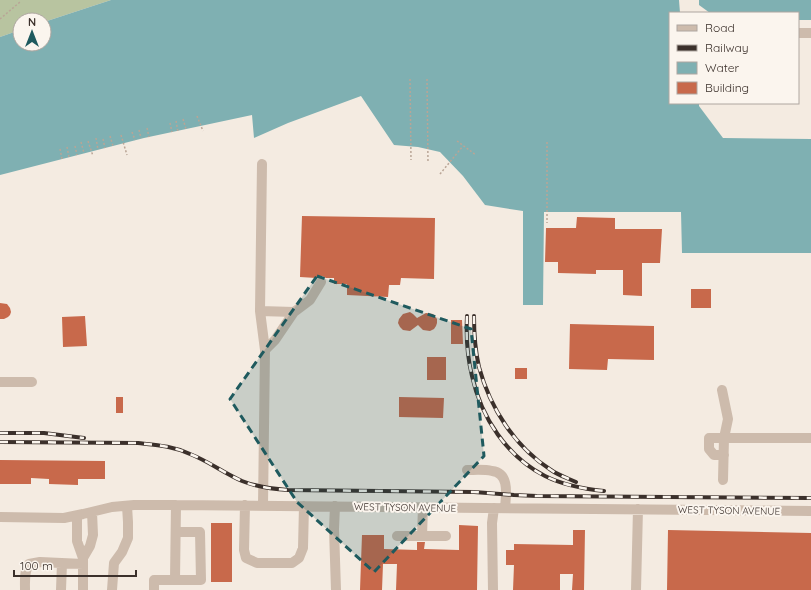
<svg xmlns="http://www.w3.org/2000/svg" width="811" height="590" font-family="Quicksand,sans-serif">
<style>
.green{fill:#b8c4a0}
.water{fill:#7fb0b2}
.building{fill:#c8694b}
.lines{fill:none;stroke-linecap:round;stroke-linejoin:round}
.path{stroke:#b9a596;stroke-width:1.5;stroke-dasharray:2 2;stroke-linecap:butt}
.minor{stroke:#cdbbac;stroke-width:10}
.rail-casing{stroke:#3b302b;stroke-width:4}
.rail{stroke:#fbf5ee;stroke-width:2.5;stroke-dasharray:8;stroke-linecap:butt}
.marked{fill:#1f5a5e;fill-opacity:0.2;stroke:#1f5a5e;stroke-width:3;stroke-dasharray:8 5;stroke-linejoin:round}
.labels{text-anchor:middle;stroke-width:4;stroke-linejoin:round;paint-order:stroke}
.street-label{font-size:10px;fill:#3b302b;stroke:#fbf5ee}
</style>
<rect width="100%" height="100%" fill="#f4ebe1"/>
<path class="green" d="M 0,0 L 111,0 L 44,22 L 44,20 L 20,20 L 20,30 L 0,37 Z"/>
<path class="water" d="M 111,0 L 679,0 L 680,13 L 670,13 L 670,103 L 699,103 L 699,106 L 723,138 L 811,139 L 811,253 L 682,253 L 681,212 L 544,212 L 543,305 L 523,305 L 523,211 L 485,205 L 463,176 L 440,152 L 418,147 L 394,145 L 361,96 L 288,123 L 254,138 L 252,115 L 144,138 L 0,175 L 0,37 L 20,30 L 20,44 L 44,44 L 44,22 Z
M 699,0 L 811,0 L 811,20 L 798,20 L 798,13 L 710,13 L 699,5 Z"/>
<path class="building" d="M 302,216 L 435,218 L 434,279 L 401,278 L 400,285 L 389,285 L 388,297 L 347,295 L 347,284 L 334,284 L 334,278 L 326,278 L 322,276 L 318,276 L 316,278 L 300,277 Z
M 577,217 L 615,218 L 615,229 L 662,229 L 660,263 L 642,263 L 642,296 L 623,295 L 623,270 L 596,270 L 596,274 L 558,273 L 558,262 L 545,262 L 546,228 L 576,228 Z
M 691,289 L 711,289 L 711,308 L 691,308 Z
M 0,303 L 7,304 L 10,308 L 11,312 L 10,315 L 8,317 L 4,319 L 0,319 Z
M 410,312 L 413,314 L 417,318 L 426,313 L 433,314 L 437,319 L 437,323 L 436,326 L 434,329 L 430,331 L 423,330 L 418,325 L 410,331 L 403,330 L 400,327 L 398,323 L 399,319 L 403,314 Z
M 85,316 L 87,346 L 63,347 L 62,317 Z
M 451,320 L 462,320 L 463,344 L 451,344 Z
M 570,324 L 654,326 L 654,360 L 608,359 L 607,370 L 569,369 Z
M 427,357 L 446,357 L 446,380 L 427,380 Z
M 515,368 L 527,368 L 527,379 L 515,379 Z
M 116,397 L 123,397 L 123,413 L 116,413 Z
M 399,397 L 444,398 L 443,418 L 399,417 Z
M 0,460 L 105,461 L 105,479 L 78,479 L 78,485 L 49,484 L 49,479 L 31,478 L 31,484 L 0,484 Z
M 211,523 L 232,523 L 232,582 L 211,582 Z
M 459,525 L 478,526 L 477,590 L 396,590 L 397,564 L 383,564 L 382,590 L 360,590 L 362,535 L 384,535 L 384,549 L 417,550 L 417,542 L 425,542 L 424,549 L 459,550 Z
M 573,530 L 585,530 L 584,590 L 572,590 L 573,574 L 560,574 L 560,590 L 513,590 L 514,565 L 506,565 L 506,550 L 514,550 L 514,544 L 573,545 Z
M 668,530 L 811,533 L 811,590 L 667,590 Z"/>
<g class="lines">
<path class="path" d="M 0,19 L 20,2
M 410,79 L 411,160
M 427,79 L 428,163
M 197,116 L 203,131
M 183,119 L 186,129
M 176,121 L 178,132
M 170,123 L 172,132
M 147,128 L 149,137
M 139,130 L 141,138
M 132,132 L 135,140
M 121,135 L 127,155
M 110,136 L 113,146
M 96,138 L 98,150
M 103,139 L 105,148
M 88,141 L 93,156
M 457,141 L 476,155
M 81,142 L 84,153
M 547,142 L 547,223
M 75,146 L 77,155
M 67,147 L 69,157
M 60,149 L 62,159
M 440,174 L 463,146"/>
<path class="minor" d="M 798,33 L 811,33
M 262,164 L 260,311 L 265,350
M 260,311 L 294,312
M 0,382 L 32,382
M 722,390 L 728,419 L 724,438 L 709,438 L 709,449 L 714,455 L 724,455
M 467,470 C 475,470 484,469 492,471 C 510,473 506,495 505,508
M 723,480 L 724,438 L 811,438
M 245,505 L 244,550 L 246,558 L 257,563 L 292,563 L 299,558 L 303,548 L 304,506
M 263,505 L 265,350 L 275,340 L 294,312 L 310,300 L 321,282
M 335,506 L 334,529 L 336,590
M 77,516 L 77,541 L 83,558 L 90,546 L 93,535 L 92,512
M 0,517 L 64,518 L 83,514 L 112,507 L 134,505 L 176,505 L 811,511
M 397,536 L 446,536
M 422,536 L 423,507
M 175,580 L 201,580 L 200,532 L 176,532
M 25,590 C 25,581 24,571 29,564 L 40,562 L 83,564
M 61,590 L 62,563
M 83,590 L 83,558
M 112,590 L 114,563 L 122,552 L 128,538 L 128,522 L 127,506
M 154,590 L 154,580 L 175,580 L 176,505
M 493,590 L 492,523 L 494,508
M 636,590 L 638,509"/>
<defs>
<path id="rail" d="M 467,316 C 466,336 467,356 472,376 C 481,417 507,457 545,476 C 563,485 584,489 604,491
M 474,316 C 474,333 475,350 479,367 C 490,408 515,447 551,470 C 558,475 567,478 576,482
M 0,433 L 44,433 L 84,438
M 0,442 L 138,443 C 156,445 173,446 190,454 C 208,461 224,473 242,481 C 257,487 272,489 288,490 L 474,492 L 514,495 L 537,496 L 811,498"/>
</defs>
<use href="#rail" class="rail-casing"/>
<use href="#rail" class="rail"/>
</g>
<path class="marked" d="M 317,276 L 471,329 L 484,456 L 374,572 L 297,502 L 230,399 Z"/>
<g class="labels">
<g class="street-label">
<text transform="translate(405 507) rotate(1)" y="4">WEST TYSON AVENUE</text>
<text transform="translate(729 510) rotate(1)" y="4">WEST TYSON AVENUE</text>
</g>
</g>
<rect x="669" y="12" width="130" height="92" fill="#fbf5ee" stroke="#aea6a0"/>
<rect x="677" y="25" width="20" height="6" fill="#cdbbac" stroke="#aea6a0"/>
<text x="705" y="32" font-size="12" fill="#3b302b">Road</text>
<rect x="677" y="45" width="20" height="6" fill="#3b302b" stroke="#aea6a0"/>
<text x="705" y="52" font-size="12" fill="#3b302b">Railway</text>
<rect x="677" y="62" width="20" height="12" fill="#7fb0b2" stroke="#aea6a0"/>
<text x="705" y="72" font-size="12" fill="#3b302b">Water</text>
<rect x="677" y="82" width="20" height="12" fill="#c8694b" stroke="#aea6a0"/>
<text x="705" y="92" font-size="12" fill="#3b302b">Building</text>
<g transform="translate(32 32)"><circle r="19" fill="#fbf5ee" stroke="#aea6a0"/>
<path d="M0-3L7 15L0 10L-7 15Z" fill="#1f5a5e"/>
<text y="-6" font-size="11" font-weight="bold" text-anchor="middle" fill="#3b302b">N</text>
</g>
<path d="M14 570v6h122v-6" fill="none" stroke="#3b302b" stroke-width="2"/>
<text x="20" y="570" font-size="12" fill="#3b302b" stroke="#fbf5ee" stroke-width="3" paint-order="stroke">100 m</text>
</svg>
